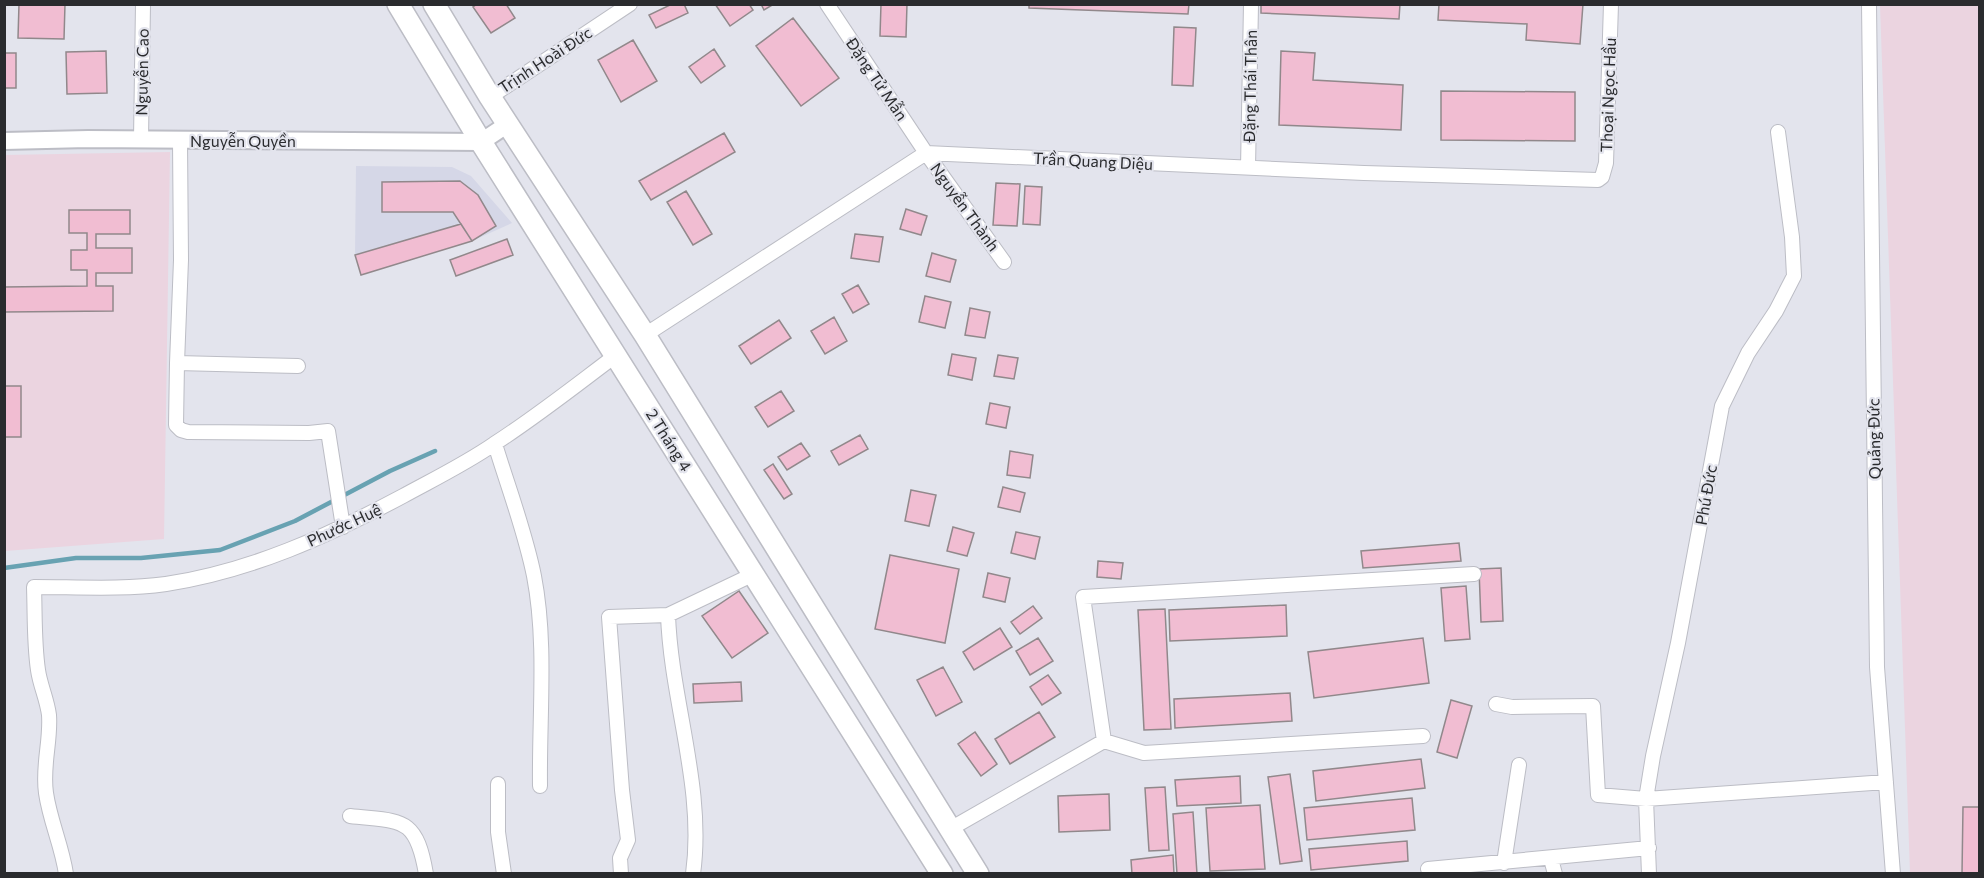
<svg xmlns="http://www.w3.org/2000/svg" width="1984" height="878" font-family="Commissioner,sans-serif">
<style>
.built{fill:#d5d7e7}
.education{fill:#ebd4e0}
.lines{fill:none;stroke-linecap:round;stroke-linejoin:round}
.stream{stroke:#68a2b2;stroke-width:4.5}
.building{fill:#f1bdd2;stroke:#91888b;stroke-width:1.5}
.minor-casing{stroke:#bcbdc5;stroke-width:16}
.tertiary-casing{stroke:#bcbdc5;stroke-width:20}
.primary-casing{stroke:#bcbdc5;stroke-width:24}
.minor{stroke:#fff;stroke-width:14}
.tertiary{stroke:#fff;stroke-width:16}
.primary{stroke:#fff;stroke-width:21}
.labels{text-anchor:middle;stroke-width:4.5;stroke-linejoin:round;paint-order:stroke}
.street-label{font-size:16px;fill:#2a2b2e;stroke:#e3e4ed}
</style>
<rect width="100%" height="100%" fill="#e3e4ed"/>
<path class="built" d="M 356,166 L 452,167 L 471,176 L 512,223 L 472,241 L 361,275 L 355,255 Z"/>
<path class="education" d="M 1880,5 L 1979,5 L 1979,873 L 1910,873 Z
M 170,152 L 164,539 L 5,551 L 5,155 Z"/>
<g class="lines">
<path class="stream" d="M 4,568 L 76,558 L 141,558 L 220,550 L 295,521 L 390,471 L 435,451"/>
</g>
<path class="building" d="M 19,4 L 65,4 L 64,39 L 18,38 Z
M 477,4 L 506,4 L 515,18 L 491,33 L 473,7 Z
M 672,4 L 684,4 L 688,13 L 656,28 L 649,15 Z
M 715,4 L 749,4 L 753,10 L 730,26 Z
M 761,4 L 774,4 L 764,10 Z
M 881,4 L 907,4 L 906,37 L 880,36 Z
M 1029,4 L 1189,4 L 1188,14 L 1029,8 Z
M 1261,4 L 1400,4 L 1399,19 L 1261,13 Z
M 1439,4 L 1583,4 L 1580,44 L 1526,40 L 1527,24 L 1438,20 Z
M 793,18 L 839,78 L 801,106 L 756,46 Z
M 1174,27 L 1196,28 L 1193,86 L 1172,85 Z
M 633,40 L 657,81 L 621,102 L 598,60 Z
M 714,49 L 725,66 L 701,83 L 689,67 Z
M 106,51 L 107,93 L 67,94 L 66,52 Z
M 1281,51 L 1315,53 L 1313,80 L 1403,85 L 1401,130 L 1279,125 Z
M 4,53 L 16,53 L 16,88 L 4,88 Z
M 1441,91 L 1575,92 L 1575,141 L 1441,140 Z
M 724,133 L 735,152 L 651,200 L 639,181 Z
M 460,181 L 478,195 L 496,226 L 472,241 L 453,212 L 382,212 L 382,182 Z
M 996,183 L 1020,184 L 1017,226 L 993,225 Z
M 1025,186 L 1042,187 L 1040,225 L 1023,224 Z
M 686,191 L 712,234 L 693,245 L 667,202 Z
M 906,209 L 927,216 L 921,235 L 900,229 Z
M 69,210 L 130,210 L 130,234 L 96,234 L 96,248 L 132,248 L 132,273 L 96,273 L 96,286 L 113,286 L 113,311 L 4,312 L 4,287 L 87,286 L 87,270 L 71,270 L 71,250 L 87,250 L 87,233 L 69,233 Z
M 461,224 L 472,241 L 361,275 L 355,255 Z
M 855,234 L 883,237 L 879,262 L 851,258 Z
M 507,239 L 513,255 L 456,276 L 450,260 Z
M 932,253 L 956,260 L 950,282 L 926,276 Z
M 858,285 L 869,304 L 853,313 L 842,294 Z
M 925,296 L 951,302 L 945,328 L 919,322 Z
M 970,308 L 990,312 L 985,338 L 965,335 Z
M 834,317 L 847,341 L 825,354 L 811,331 Z
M 779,320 L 791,338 L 751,364 L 739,346 Z
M 952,354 L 976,358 L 972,380 L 948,375 Z
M 998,355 L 1018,358 L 1014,379 L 994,376 Z
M 4,386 L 21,386 L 21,437 L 4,437 Z
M 781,391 L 794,411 L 768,427 L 755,407 Z
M 990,403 L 1010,407 L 1006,428 L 986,424 Z
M 860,435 L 868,449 L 839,465 L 831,451 Z
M 801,443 L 810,456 L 787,470 L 778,457 Z
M 1010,451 L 1033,455 L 1030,478 L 1007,475 Z
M 773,464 L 792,494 L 784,499 L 764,470 Z
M 1003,487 L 1025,493 L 1020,512 L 998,507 Z
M 911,490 L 936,495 L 929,526 L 905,521 Z
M 953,527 L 974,533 L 967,556 L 947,551 Z
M 1016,532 L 1040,537 L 1035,559 L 1011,553 Z
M 1459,543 L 1461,561 L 1363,568 L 1361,551 Z
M 890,555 L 959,569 L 945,643 L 875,629 Z
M 1098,561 L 1123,563 L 1121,579 L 1097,577 Z
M 1501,568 L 1503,621 L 1481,622 L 1479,569 Z
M 988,573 L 1010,578 L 1005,602 L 983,597 Z
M 1466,586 L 1470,639 L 1445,641 L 1441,588 Z
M 739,591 L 768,633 L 732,658 L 702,616 Z
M 1286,605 L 1287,636 L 1170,641 L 1169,610 Z
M 1033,606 L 1042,618 L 1020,634 L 1011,622 Z
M 1165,609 L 1171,729 L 1144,730 L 1138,610 Z
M 1000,628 L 1012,647 L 974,670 L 963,652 Z
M 1038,638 L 1053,661 L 1030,675 L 1016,651 Z
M 1423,638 L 1429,683 L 1314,698 L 1308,652 Z
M 943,667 L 962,702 L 936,716 L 917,680 Z
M 1048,675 L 1061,693 L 1042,705 L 1030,687 Z
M 741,682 L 742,701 L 694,703 L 693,684 Z
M 1290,693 L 1292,721 L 1175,728 L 1174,699 Z
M 1451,700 L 1472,706 L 1457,758 L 1437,752 Z
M 1039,712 L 1055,737 L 1010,764 L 995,739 Z
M 975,732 L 997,764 L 981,776 L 958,744 Z
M 1421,759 L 1425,788 L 1316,801 L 1313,771 Z
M 1290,774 L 1302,861 L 1280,864 L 1268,777 Z
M 1240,776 L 1241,803 L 1177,806 L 1175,780 Z
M 1165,787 L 1169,850 L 1149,851 L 1145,788 Z
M 1109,794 L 1110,830 L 1059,832 L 1058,796 Z
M 1412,798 L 1415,830 L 1307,840 L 1304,808 Z
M 1260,805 L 1265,869 L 1210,871 L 1206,808 Z
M 1963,807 L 1980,807 L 1980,874 L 1962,874 Z
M 1193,812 L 1197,874 L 1177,874 L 1173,814 Z
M 1407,841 L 1408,861 L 1311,870 L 1309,849 Z
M 1173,855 L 1174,874 L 1132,874 L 1131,860 Z"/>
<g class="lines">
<defs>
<path id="minor" d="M 827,4 L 926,153 L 1004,262
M 1869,4 L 1877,667 L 1893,874
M 490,97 L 630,4
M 141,139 L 143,4
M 180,141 L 181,260 L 177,363 L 176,425 L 181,430 L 188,432 L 309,433 L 328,431 L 343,527
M 1248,168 L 1251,4
M 645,335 L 926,153 L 1364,173 L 1598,180 L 1602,177 L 1606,163 L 1611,4
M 177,363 L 298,366
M 495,444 C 508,487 525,531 534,576 C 547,643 539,717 540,786
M 668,615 C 671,701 705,788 693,874
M 1496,704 L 1512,707 L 1593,706 L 1598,795 L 1646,799 L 1886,782
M 1104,741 L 1144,753 L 1423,736
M 498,784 L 498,832 L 504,874
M 350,816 C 401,822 416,815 426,874
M 950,829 L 1104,741 L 1083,597 L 1474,574
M 1551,859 L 1555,874
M 1504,863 L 1519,765
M 1428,869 L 1649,848
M 66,874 C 62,846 50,821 46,793 C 42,766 51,741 49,715 C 47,699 40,685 38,670 C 34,643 35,615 34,587 C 77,587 122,590 166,584 C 251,571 328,536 403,496 C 434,479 465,464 494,444 C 536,417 575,386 615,356
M 621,874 L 620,858 L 628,840 L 622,790 L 609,617 L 668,615 L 754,574
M 1649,874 L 1646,799 L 1653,756 L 1678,643 L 1722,406 L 1748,353 L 1776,311 L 1794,276 L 1792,237 L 1778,132"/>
<path id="tertiary" d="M 4,141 L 88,139 L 481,142 L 508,124"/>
<path id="primary" d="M 398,4 L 481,142 L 942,874
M 434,4 L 490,97 L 645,335 L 978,874"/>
</defs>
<use href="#minor" class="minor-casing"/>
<use href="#tertiary" class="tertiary-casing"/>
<use href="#primary" class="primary-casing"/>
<use href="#minor" class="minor"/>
<use href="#tertiary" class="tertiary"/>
<use href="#primary" class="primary"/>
</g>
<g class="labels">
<g class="street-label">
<text transform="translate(545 60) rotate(-33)" y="6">Trịnh Hoài Đức</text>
<text transform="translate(142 72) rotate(-89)" y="6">Nguyễn Cao</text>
<text transform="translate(877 79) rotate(56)" y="6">Đặng Tử Mẫn</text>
<text transform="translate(1250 86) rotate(-89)" y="6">Đặng Thái Thân</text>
<text transform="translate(1608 95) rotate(-88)" y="6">Thoại Ngọc Hầu</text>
<text x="243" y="147">Nguyễn Quyền</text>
<text transform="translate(1093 161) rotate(3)" y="6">Trần Quang Diệu</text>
<text transform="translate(965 207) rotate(54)" y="6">Nguyễn Thành</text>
<text transform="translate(1874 439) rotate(-91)" y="6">Quảng Đức</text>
<text transform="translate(669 440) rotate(58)" y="6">2 Tháng 4</text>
<text transform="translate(1706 495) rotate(-80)" y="6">Phú Đức</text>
<text transform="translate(344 525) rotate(-25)" y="6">Phước Huệ</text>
</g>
</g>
<rect width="1984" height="878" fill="none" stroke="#2a2b2e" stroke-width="12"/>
</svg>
